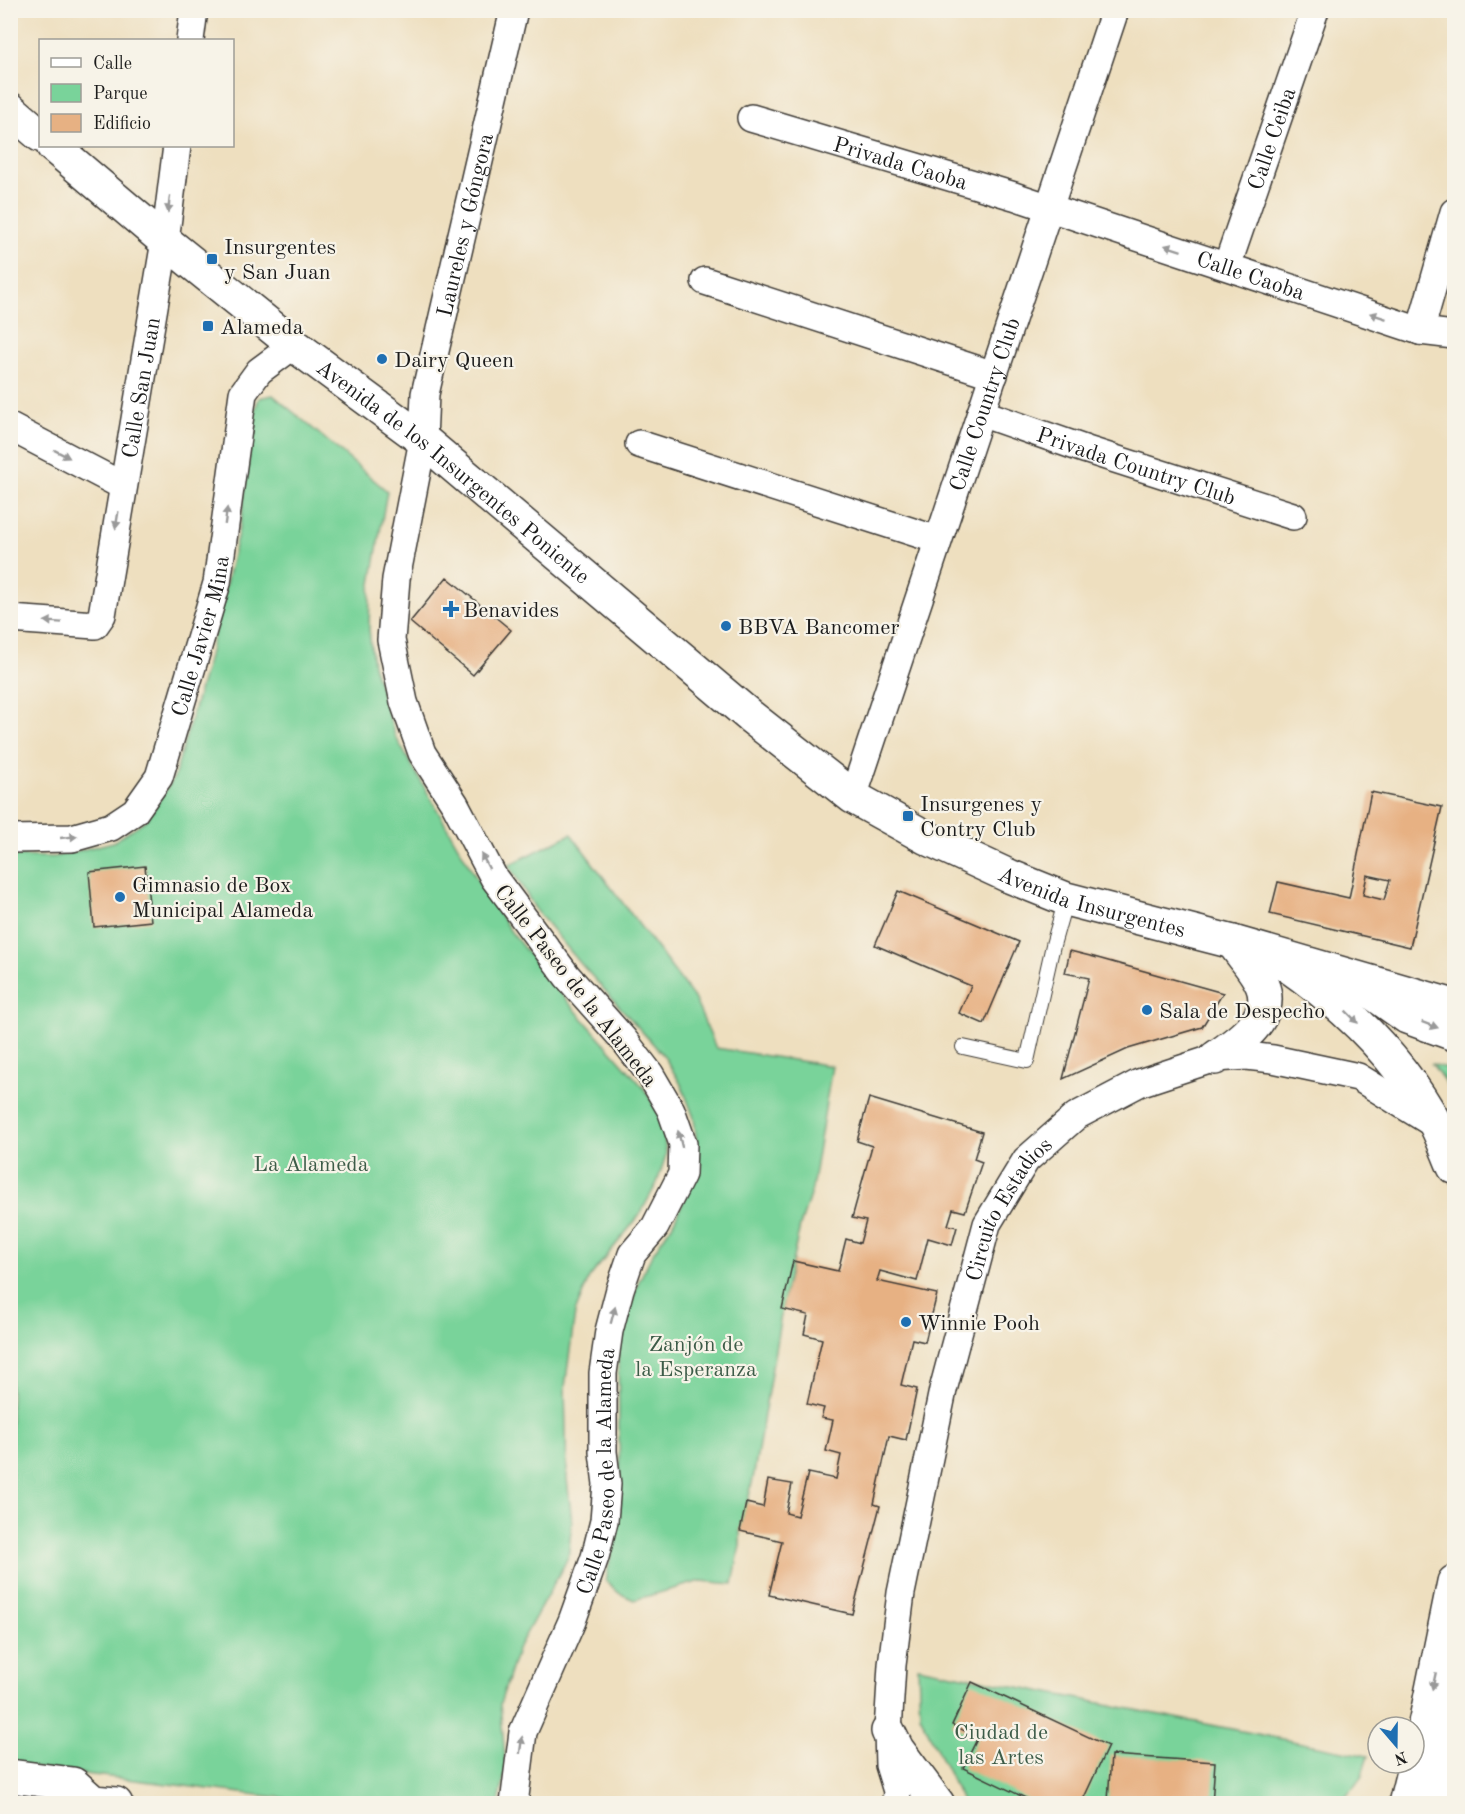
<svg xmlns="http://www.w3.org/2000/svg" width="1465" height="1814" font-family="'Old Standard TT',serif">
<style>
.green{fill:#79d39a;stroke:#4a785b;stroke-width:1.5}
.building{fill:#e7b183;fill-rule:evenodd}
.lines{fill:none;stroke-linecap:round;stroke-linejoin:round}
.service-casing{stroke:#3c3934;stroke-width:16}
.minor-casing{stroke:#3c3934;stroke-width:30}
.secondary-casing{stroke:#3c3934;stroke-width:36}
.primary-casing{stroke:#3c3934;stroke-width:36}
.trunk-casing{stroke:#3c3934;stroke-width:36}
.service{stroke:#fff;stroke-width:14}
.minor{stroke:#fff;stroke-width:27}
.secondary{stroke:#fff;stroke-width:33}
.primary{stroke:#fff;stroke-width:33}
.trunk{stroke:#fff;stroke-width:33}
.oneway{fill:#999}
.poi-dot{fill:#1f6fb2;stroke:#f7f3e8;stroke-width:2}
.labels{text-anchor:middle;stroke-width:4.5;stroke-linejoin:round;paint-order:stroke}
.street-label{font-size:22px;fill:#1c1c1c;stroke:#f7f3e8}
.poi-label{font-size:22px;fill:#1c1c1c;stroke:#f7f3e8;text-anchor:start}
.park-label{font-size:22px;fill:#3d5c48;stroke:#f7f3e8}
</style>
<rect width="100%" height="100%" fill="#f7f3e8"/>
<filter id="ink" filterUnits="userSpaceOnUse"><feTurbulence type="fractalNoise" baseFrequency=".0167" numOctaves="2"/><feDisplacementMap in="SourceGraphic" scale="12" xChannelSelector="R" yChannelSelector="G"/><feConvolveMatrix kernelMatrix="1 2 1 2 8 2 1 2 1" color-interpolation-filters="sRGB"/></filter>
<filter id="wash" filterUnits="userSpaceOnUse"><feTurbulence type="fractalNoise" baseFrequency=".008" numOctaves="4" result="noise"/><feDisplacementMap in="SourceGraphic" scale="24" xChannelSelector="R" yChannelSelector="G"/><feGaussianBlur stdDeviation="1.35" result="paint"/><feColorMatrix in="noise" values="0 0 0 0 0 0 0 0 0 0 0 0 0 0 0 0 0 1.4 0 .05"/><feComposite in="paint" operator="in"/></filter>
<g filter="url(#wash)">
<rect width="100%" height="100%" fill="#eedfbf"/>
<path class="green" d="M 273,395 L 387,491 L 370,590 L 369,629 L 373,665 L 395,736 L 481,886 L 511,932 L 555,987 L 643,1087 L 663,1120 L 666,1155 L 657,1183 L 639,1216 L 589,1278 L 575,1313 L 565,1387 L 567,1479 L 572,1522 L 568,1558 L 517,1650 L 500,1704 L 506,1768 L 499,1803 L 325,1803 L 11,1765 L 11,856 L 54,857 L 113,842 L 146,820 L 174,778 L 208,660 L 242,516 L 254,413 L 259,398 Z
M 571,834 L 694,998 L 716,1048 L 832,1066 L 812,1189 L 800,1226 L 782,1309 L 753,1479 L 740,1531 L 740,1545 L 733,1584 L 701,1581 L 634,1600 L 619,1593 L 606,1581 L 620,1505 L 618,1344 L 638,1283 L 653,1253 L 672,1225 L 688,1192 L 698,1156 L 694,1118 L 682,1086 L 664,1056 L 581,964 L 536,910 L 509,865 Z
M 1432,1064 L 1454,1070 L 1454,1097 L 1452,1092 Z
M 918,1667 L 1368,1756 L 1361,1778 L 1341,1803 L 963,1803 L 920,1715 Z
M 11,1790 L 59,1797 L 58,1804 L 37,1803 L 11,1800 Z"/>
<g id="blocks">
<path class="building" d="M 447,577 L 511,630 L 473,675 L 410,622 Z
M 1371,792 L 1442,807 L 1410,947 L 1270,914 L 1278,882 L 1349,898 ZM 1367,875 L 1390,880 L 1384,900 L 1363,895 Z
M 145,866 L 151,921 L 94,927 L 89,872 Z
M 898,891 L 1019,942 L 984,1024 L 959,1013 L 971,986 L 875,945 Z
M 1070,951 L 1094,957 L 1223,993 L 1202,1027 L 1128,1049 L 1063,1079 L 1089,978 L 1065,973 Z
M 869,1098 L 982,1132 L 974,1159 L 982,1162 L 965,1212 L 953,1209 L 948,1225 L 957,1227 L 952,1245 L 928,1238 L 917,1281 L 880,1271 L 877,1281 L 937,1294 L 925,1342 L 912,1339 L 901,1385 L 917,1389 L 906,1440 L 889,1436 L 874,1504 L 880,1506 L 852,1614 L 769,1595 L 782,1541 L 740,1531 L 746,1503 L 763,1507 L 768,1480 L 792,1484 L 786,1513 L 797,1516 L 808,1473 L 836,1479 L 841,1455 L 826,1451 L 833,1420 L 821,1418 L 824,1408 L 807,1404 L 822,1339 L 804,1334 L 808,1315 L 782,1309 L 793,1261 L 838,1271 L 846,1239 L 860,1243 L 866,1221 L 852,1218 L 872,1146 L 857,1141 Z
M 972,1682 L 1108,1746 L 1081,1804 L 1038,1804 L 963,1768 L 978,1737 L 952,1725 Z
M 1111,1755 L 1215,1762 L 1212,1804 L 1108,1801 Z"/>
</g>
</g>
<g filter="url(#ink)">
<use href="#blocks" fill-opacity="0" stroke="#3c3934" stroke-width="1.5"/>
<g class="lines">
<defs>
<path id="service" d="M 963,1047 L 1027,1061 L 1053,945 L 1066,899"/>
<g id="minor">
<path d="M 190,40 L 194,10"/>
<path id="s1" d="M 751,118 L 1014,196 L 1420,331 L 1454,335"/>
<path id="s2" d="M 1227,266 L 1315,10"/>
<path d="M 705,281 L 994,375"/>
<path d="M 1420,331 L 1454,212"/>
<path id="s3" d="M 981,413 L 1087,450 L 1293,516"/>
<path d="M 10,427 L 123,486"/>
<path d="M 639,444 L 938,540"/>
<path id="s4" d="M 10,619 L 95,625 L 102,615 L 165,241 L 177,146"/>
<path id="s5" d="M 853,797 L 1115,10"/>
<path id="s6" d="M 10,839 L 72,838 L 111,827 L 135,811 L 159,777 L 217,583 L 243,393 L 259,371 L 294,345"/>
<path id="s7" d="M 514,1804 L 523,1732 L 572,1621 L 595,1557 L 604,1521 L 607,1484 L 603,1452 L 603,1373 L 609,1331 L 620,1289 L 632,1254 L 655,1227 L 682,1174 L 683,1144 L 671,1110 L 650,1074 L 624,1040 L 567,976 L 494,878 L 455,804 L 422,753 L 404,702 L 391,640 L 396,579 L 423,440 L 425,394 L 514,10"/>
<path id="s8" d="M 896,1804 L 897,1791 L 889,1765 L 888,1731 L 892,1665 L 901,1593 L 943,1390 L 987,1224 L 1026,1160 L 1076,1116 L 1139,1083 L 1215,1058 L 1247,1056 L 1273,1059 L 1358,1077 L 1434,1124"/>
</g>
<path id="secondary" d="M 888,1731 L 897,1749 L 938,1804
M 10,1776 L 73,1784 L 93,1802 L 116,1804
M 1405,1804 L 1426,1719 L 1454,1582
M 1432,1804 L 1454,1707"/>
<path id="primary" d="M 1353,979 L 1407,1017 L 1454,1034"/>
<g id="trunk">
<path d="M 10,109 L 40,135"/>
<path id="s9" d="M 53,146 L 165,241 L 294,345 L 423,440 L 751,717 L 853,797 L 927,838 L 1009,876 L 1066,899 L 1233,942 L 1454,1006"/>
<path d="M 1287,965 C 1347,1007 1401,1060 1436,1125 C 1443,1139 1448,1153 1454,1167"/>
<path d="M 1215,1058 C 1237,1043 1276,1018 1262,985 C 1256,970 1242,956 1233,942"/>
</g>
</defs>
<use href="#service" class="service-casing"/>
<use href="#minor" class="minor-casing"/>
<use href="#secondary" class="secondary-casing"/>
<use href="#primary" class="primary-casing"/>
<use href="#trunk" class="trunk-casing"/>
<use href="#service" class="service"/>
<use href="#minor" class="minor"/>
<use href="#secondary" class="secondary"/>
<use href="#primary" class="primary"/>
<use href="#trunk" class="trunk"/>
</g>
<defs><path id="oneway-solid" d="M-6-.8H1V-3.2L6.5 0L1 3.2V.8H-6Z" transform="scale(1.5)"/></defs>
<g class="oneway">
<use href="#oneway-solid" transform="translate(169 204) rotate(97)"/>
<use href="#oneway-solid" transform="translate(1173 248) rotate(-162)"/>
<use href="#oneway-solid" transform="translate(1378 316) rotate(-161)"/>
<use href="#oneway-solid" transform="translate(62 454) rotate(27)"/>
<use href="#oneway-solid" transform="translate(226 516) rotate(-82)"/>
<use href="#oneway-solid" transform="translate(117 520) rotate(99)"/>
<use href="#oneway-solid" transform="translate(53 622) rotate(-176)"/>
<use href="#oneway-solid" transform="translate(69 837) rotate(-6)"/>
<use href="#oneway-solid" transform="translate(485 861) rotate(-118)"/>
<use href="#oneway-solid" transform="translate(1352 1017) rotate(45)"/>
<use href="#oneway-solid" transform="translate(1430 1025) rotate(20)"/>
<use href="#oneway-solid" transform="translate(680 1139) rotate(-104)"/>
<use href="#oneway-solid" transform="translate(613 1315) rotate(-75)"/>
<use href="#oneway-solid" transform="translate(1434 1681) rotate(102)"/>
<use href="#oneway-solid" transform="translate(521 1745) rotate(-82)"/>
</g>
</g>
<g class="poi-dot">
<rect x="206" y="253" width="12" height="12" rx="3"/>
<rect x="202" y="320" width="12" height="12" rx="3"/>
<circle cx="382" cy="359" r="6"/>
<path d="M448 600h6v6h6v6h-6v6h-6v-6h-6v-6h6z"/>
<circle cx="726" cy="626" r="6"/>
<rect x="902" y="810" width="12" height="12" rx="3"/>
<circle cx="120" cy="897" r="6"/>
<circle cx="1147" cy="1010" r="6"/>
<circle cx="906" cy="1322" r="6"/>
</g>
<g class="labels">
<g class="street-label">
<text dy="8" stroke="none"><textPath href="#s2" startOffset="135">Calle Ceiba</textPath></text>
<text dy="8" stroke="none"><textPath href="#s1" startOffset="156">Privada Caoba</textPath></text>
<text dy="8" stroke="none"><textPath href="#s7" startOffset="1708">Laureles y Góngora</textPath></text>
<text dy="8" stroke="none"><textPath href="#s1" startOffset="524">Calle Caoba</textPath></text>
<text dy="8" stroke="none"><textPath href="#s4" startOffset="328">Calle San Juan</textPath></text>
<text dy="8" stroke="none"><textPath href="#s5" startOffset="414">Calle Country Club</textPath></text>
<text dy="8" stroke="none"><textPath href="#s3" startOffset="164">Privada Country Club</textPath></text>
<text dy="8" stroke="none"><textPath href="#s9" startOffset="516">Avenida de los Insurgentes Poniente</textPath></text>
<text dy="8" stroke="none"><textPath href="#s6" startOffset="320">Calle Javier Mina</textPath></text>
<text dy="8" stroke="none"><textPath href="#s9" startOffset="1294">Avenida Insurgentes</textPath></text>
<text transform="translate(577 985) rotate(52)" y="8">Calle Paseo de la Alameda</text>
<text dy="8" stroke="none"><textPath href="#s8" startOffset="615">Circuito Estadios</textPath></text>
<text dy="8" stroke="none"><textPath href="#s7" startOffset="348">Calle Paseo de la Alameda</textPath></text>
</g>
<g class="poi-label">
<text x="224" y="254">Insurgentes<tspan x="224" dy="25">y San Juan</tspan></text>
<text x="220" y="334">Alameda</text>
<text x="394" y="367">Dairy Queen</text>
<text x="463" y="617">Benavides</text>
<text x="738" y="634">BBVA Bancomer</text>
<text x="920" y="811">Insurgenes y<tspan x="920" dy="25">Contry Club</tspan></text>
<text x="132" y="892">Gimnasio de Box<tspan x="132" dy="25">Municipal Alameda</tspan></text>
<text x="1159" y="1018">Sala de Despecho</text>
<text x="918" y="1330">Winnie Pooh</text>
</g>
<g class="park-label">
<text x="311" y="1171">La Alameda</text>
<text x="696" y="1351">Zanjón de<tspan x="696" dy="25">la Esperanza</tspan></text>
<text x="1001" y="1739">Ciudad de<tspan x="1001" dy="25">las Artes</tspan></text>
</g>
</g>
<rect width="1465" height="1814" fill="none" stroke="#f7f3e8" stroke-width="36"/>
<rect x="39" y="39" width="195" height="108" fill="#f7f3e8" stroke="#9f9d96" stroke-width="1.5"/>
<rect x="51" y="58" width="30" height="9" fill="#ffffff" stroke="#9f9d96" stroke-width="1.5"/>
<text x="93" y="69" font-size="18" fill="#1c1c1c">Calle</text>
<rect x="51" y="84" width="30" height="18" fill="#79d39a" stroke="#9f9d96" stroke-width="1.5"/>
<text x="93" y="99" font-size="18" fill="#1c1c1c">Parque</text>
<rect x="51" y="114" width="30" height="18" fill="#e7b183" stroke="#9f9d96" stroke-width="1.5"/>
<text x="93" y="129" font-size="18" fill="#1c1c1c">Edificio</text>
<g transform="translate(1396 1745) rotate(160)"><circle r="28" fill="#f7f3e8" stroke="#9f9d96" stroke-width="1.5"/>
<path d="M0-4.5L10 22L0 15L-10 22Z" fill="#1f6fb2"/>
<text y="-9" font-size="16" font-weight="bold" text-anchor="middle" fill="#1c1c1c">N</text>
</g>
</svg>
